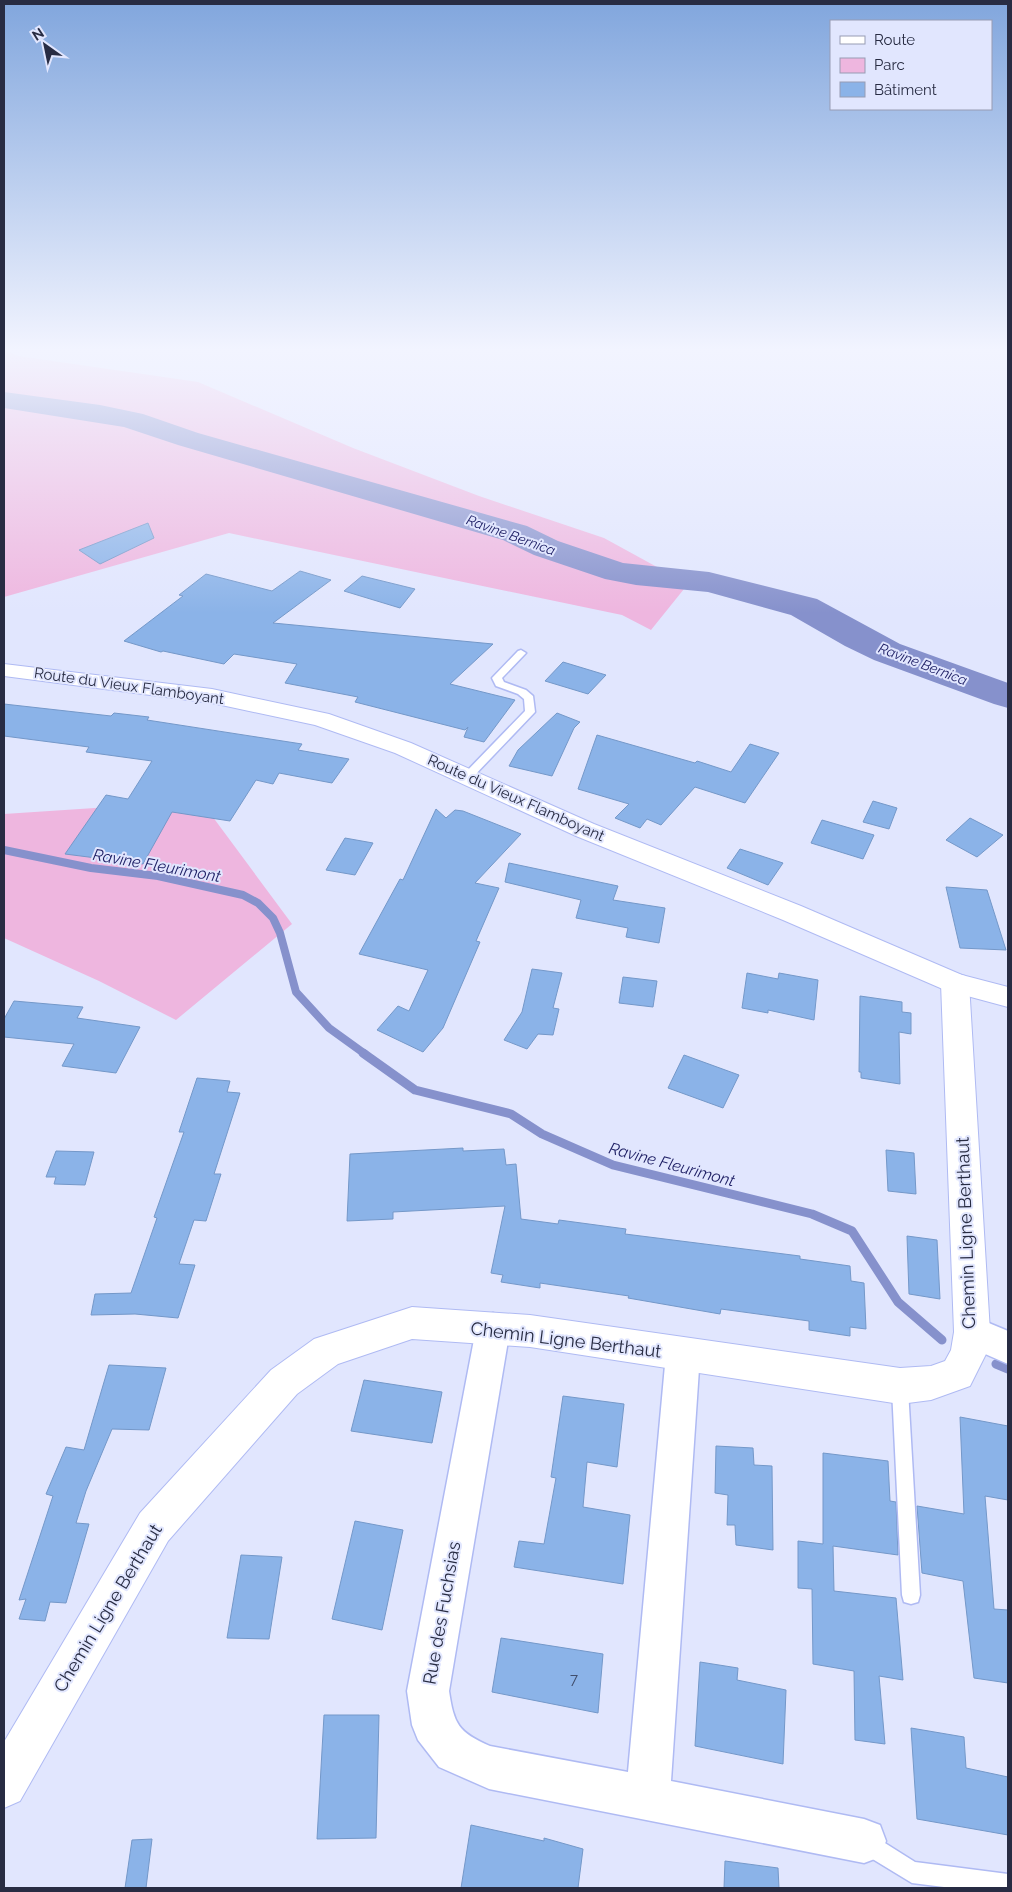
<svg xmlns="http://www.w3.org/2000/svg" width="1012" height="1892" font-family="Raleway,sans-serif">
<style>
.green{fill:#eeb6df}
.lines{fill:none;stroke-linecap:round;stroke-linejoin:round}
.stream-far1{stroke:#8691cc;stroke-width:8}
.stream{stroke:#8691cc;stroke-width:9}
.river{fill:#8691cc;fill-rule:evenodd}
.building{fill:#8bb3e8;stroke:#7498c9}
.service-casing{stroke:#afbaf3;stroke-width:3}
.minor-casing{stroke:#afbaf3;stroke-width:3}
.tertiary-casing{stroke:#afbaf3;stroke-width:2}
.secondary-casing{stroke:#afbaf3;stroke-width:2}
.service{fill:#fff;fill-rule:evenodd}
.minor{fill:#fff;fill-rule:evenodd}
.tertiary{fill:#fff;fill-rule:evenodd}
.secondary{fill:#fff;fill-rule:evenodd}
.labels{text-anchor:middle;stroke-width:4;stroke-linejoin:round;paint-order:stroke}
.far-water-label{font-size:14px;font-style:italic;fill:#212267;stroke:#e1e6fe}
.street-label{font-size:15px;fill:#282c43;stroke:#e1e6fe}
.near-number-label{font-size:15px;fill:#414e6c}
.water-label{font-size:16px;font-style:italic;fill:#212267;stroke:#e1e6fe}
.near-street-label{font-size:18px;fill:#282c43;stroke:#e1e6fe}
</style>
<rect width="100%" height="100%" fill="#e1e6fe"/>
<path class="green" d="M 4,349 L 18,356 L 198,382 L 353,448 L 479,496 L 604,538 L 688,584 L 651,630 L 622,615 L 229,533 L 4,597 Z
M 201,801 L 292,924 L 176,1020 L 99,981 L 4,938 L 4,814 Z"/>
<g class="lines">
<path class="stream-far1" d="M 4,850 L 91,868 L 158,876 L 243,895 L 258,903 L 273,918 L 280,933 L 296,992 L 329,1028 L 365,1054"/>
<path class="stream" d="M 363,1053 L 415,1090 L 511,1114 L 542,1134 L 613,1165 L 812,1214 L 852,1231 L 898,1302 L 942,1340
M 996,1364 L 1008,1369"/>
<path class="river" d="M 4,392 L 100,405 L 143,414 L 198,433 L 527,526 L 558,541 L 623,563 L 709,572 L 817,599 L 900,644 L 1008,683 L 1008,708 L 994,704 L 874,660 L 845,646 L 791,615 L 708,592 L 636,585 L 605,579 L 534,555 L 503,540 L 178,445 L 124,427 L 4,408 Z"/>
</g>
<path class="building" d="M 148,523 L 154,538 L 100,564 L 79,550 Z
M 300,571 L 331,580 L 273,623 L 493,644 L 450,684 L 515,700 L 484,742 L 464,737 L 468,727 L 465,730 L 355,702 L 358,697 L 285,683 L 297,664 L 234,654 L 224,664 L 163,651 L 161,652 L 124,641 L 183,596 L 179,595 L 206,574 L 272,591 Z
M 362,576 L 415,589 L 400,608 L 344,591 Z
M 563,662 L 606,675 L 588,694 L 545,681 Z
M 4,704 L 111,716 L 114,713 L 149,717 L 147,720 L 302,744 L 298,750 L 349,759 L 332,783 L 279,773 L 273,784 L 256,780 L 230,821 L 172,812 L 143,864 L 65,854 L 106,795 L 128,799 L 152,761 L 86,752 L 89,747 L 4,736 Z
M 557,713 L 580,722 L 574,728 L 552,776 L 509,766 L 518,750 Z
M 597,735 L 695,763 L 697,761 L 731,772 L 750,744 L 779,753 L 745,803 L 695,787 L 661,825 L 647,819 L 640,828 L 615,818 L 629,804 L 578,789 Z
M 873,801 L 897,808 L 889,829 L 863,822 Z
M 436,809 L 446,818 L 455,810 L 463,811 L 521,834 L 475,883 L 499,888 L 476,941 L 480,942 L 443,1028 L 423,1052 L 377,1030 L 398,1006 L 409,1011 L 428,970 L 359,954 L 400,879 L 403,880 Z
M 970,818 L 1003,835 L 977,857 L 946,840 Z
M 822,820 L 874,835 L 863,859 L 811,843 Z
M 345,838 L 373,843 L 355,875 L 326,870 Z
M 740,849 L 783,863 L 768,885 L 727,868 Z
M 509,863 L 618,886 L 613,900 L 665,908 L 659,943 L 626,937 L 628,928 L 576,918 L 581,900 L 505,882 Z
M 946,887 L 987,890 L 1006,950 L 960,948 Z
M 532,969 L 562,973 L 553,1008 L 559,1009 L 553,1035 L 538,1034 L 527,1049 L 504,1040 L 522,1012 Z
M 747,973 L 778,979 L 779,973 L 818,980 L 814,1020 L 768,1010 L 768,1013 L 742,1008 Z
M 623,977 L 657,981 L 653,1007 L 619,1003 Z
M 860,996 L 902,1002 L 902,1012 L 911,1013 L 911,1034 L 899,1032 L 900,1084 L 861,1078 L 861,1072 L 859,1072 Z
M 14,1001 L 83,1007 L 77,1018 L 140,1027 L 116,1073 L 62,1066 L 74,1044 L 4,1037 L 4,1019 Z
M 684,1055 L 739,1075 L 723,1108 L 668,1088 Z
M 197,1078 L 230,1081 L 227,1092 L 240,1093 L 214,1174 L 221,1174 L 206,1221 L 194,1220 L 179,1264 L 195,1265 L 178,1318 L 135,1314 L 91,1315 L 95,1294 L 131,1293 L 157,1218 L 154,1217 L 184,1132 L 179,1132 Z
M 463,1148 L 463,1151 L 504,1149 L 506,1165 L 516,1164 L 521,1219 L 558,1224 L 559,1220 L 626,1229 L 625,1234 L 800,1256 L 800,1259 L 850,1266 L 851,1281 L 864,1283 L 866,1329 L 850,1327 L 850,1336 L 809,1330 L 809,1321 L 721,1309 L 720,1314 L 628,1298 L 629,1296 L 540,1283 L 540,1288 L 501,1282 L 503,1275 L 491,1273 L 505,1206 L 393,1212 L 393,1219 L 347,1221 L 350,1154 Z
M 886,1150 L 914,1153 L 916,1194 L 888,1191 Z
M 56,1151 L 94,1152 L 85,1185 L 54,1184 L 56,1177 L 46,1177 Z
M 907,1236 L 937,1240 L 940,1299 L 909,1294 Z
M 109,1365 L 166,1368 L 149,1430 L 112,1429 L 86,1491 L 76,1523 L 89,1524 L 66,1603 L 50,1602 L 45,1621 L 19,1619 L 26,1599 L 19,1600 L 53,1496 L 46,1494 L 66,1447 L 84,1450 Z
M 364,1380 L 442,1392 L 432,1443 L 351,1431 Z
M 563,1396 L 624,1404 L 617,1467 L 587,1462 L 583,1507 L 630,1515 L 623,1584 L 514,1567 L 519,1541 L 544,1544 L 556,1478 L 551,1477 Z
M 960,1417 L 1008,1426 L 1008,1500 L 985,1496 L 994,1609 L 1008,1610 L 1008,1683 L 974,1678 L 963,1581 L 922,1573 L 917,1506 L 964,1514 Z
M 716,1446 L 753,1448 L 754,1465 L 772,1466 L 773,1550 L 736,1545 L 735,1525 L 727,1525 L 728,1495 L 715,1493 Z
M 823,1453 L 888,1461 L 890,1501 L 896,1502 L 898,1555 L 833,1546 L 834,1591 L 896,1598 L 903,1680 L 879,1676 L 885,1744 L 855,1740 L 854,1671 L 813,1664 L 812,1589 L 798,1588 L 798,1541 L 823,1544 Z
M 355,1521 L 403,1530 L 382,1630 L 332,1619 Z
M 241,1555 L 282,1557 L 269,1639 L 227,1638 Z
M 501,1638 L 603,1654 L 598,1713 L 492,1692 Z
M 700,1662 L 738,1668 L 737,1680 L 786,1690 L 783,1764 L 695,1746 Z
M 324,1715 L 379,1715 L 376,1838 L 317,1839 Z
M 911,1728 L 964,1737 L 966,1768 L 1008,1777 L 1008,1835 L 917,1819 Z
M 471,1825 L 544,1841 L 544,1838 L 583,1849 L 578,1888 L 461,1888 Z
M 152,1839 L 146,1888 L 125,1888 L 132,1840 Z
M 725,1861 L 778,1868 L 779,1888 L 724,1888 Z"/>
<g class="lines">
<defs>
<path id="service" d="M 521,650 L 526,653 L 502,678 L 504,682 L 526,690 L 533,696 L 535,712 L 471,779 L 463,779 L 462,777 L 463,775 L 525,711 L 524,699 L 518,694 L 496,686 L 492,678 L 518,651 Z
M 900,1381 L 906,1383 L 908,1389 L 920,1595 L 918,1602 L 911,1604 L 904,1602 L 902,1595 L 892,1389 L 894,1383 Z
M 869,1833 L 915,1862 L 1008,1874 L 1008,1888 L 952,1888 L 912,1883 L 861,1852 L 858,1844 L 861,1836 Z"/>
<path id="minor" d="M 493,1313 L 505,1318 L 510,1329 L 449,1691 C 454,1724 458,1732 490,1746 L 628,1772 L 666,1354 L 671,1343 L 683,1338 L 695,1343 L 700,1354 L 671,1781 L 864,1819 L 880,1825 L 886,1841 L 880,1857 L 864,1863 L 489,1789 L 439,1767 L 418,1740 L 412,1725 L 407,1691 L 476,1329 L 481,1318 Z
M 972,1316 L 1008,1331 L 1008,1364 L 960,1343 L 955,1332 L 960,1321 Z"/>
<path id="tertiary" d="M 955,973 L 965,976 L 969,983 L 990,1332 L 986,1354 L 970,1386 L 931,1400 L 900,1404 L 530,1347 L 412,1339 L 338,1364 L 297,1394 L 168,1541 L 20,1801 L 4,1808 L 4,1742 L 140,1513 L 271,1370 L 314,1339 L 412,1307 L 530,1315 L 900,1368 L 931,1366 L 945,1361 L 951,1350 L 954,1332 L 941,983 L 945,976 Z"/>
<path id="secondary" d="M 4,664 L 212,689 L 329,714 L 411,743 L 594,824 L 801,906 L 962,975 L 1008,987 L 1008,1007 L 945,990 L 783,920 L 576,836 L 395,753 L 315,725 L 212,703 L 4,676 Z"/>
</defs>
<use href="#service" class="service-casing"/>
<use href="#minor" class="minor-casing"/>
<use href="#tertiary" class="tertiary-casing"/>
<use href="#secondary" class="secondary-casing"/>
<use href="#service" class="service"/>
<use href="#minor" class="minor"/>
<use href="#tertiary" class="tertiary"/>
<use href="#secondary" class="secondary"/>
</g>
<linearGradient id="sky" x2="0" y2="1"><stop stop-color="#81a6dd"/><stop offset="0.57" stop-color="#f2f4ff"/><stop offset="1" stop-color="#f2f4ff" stop-opacity="0"/></linearGradient>
<rect width="1012" height="613" fill="url(#sky)"/>
<g class="labels">
<g class="far-water-label">
<text transform="translate(511 535) rotate(20)" y="5">Ravine Bernica</text>
<text transform="translate(923 664) rotate(21)" y="5">Ravine Bernica</text>
</g>
<g class="street-label">
<text transform="translate(129 686) rotate(8)" y="5">Route du Vieux Flamboyant</text>
<text transform="translate(516 798) rotate(24)" y="5">Route du Vieux Flamboyant</text>
</g>
<g class="near-number-label">
<text x="574" y="1684">7</text>
</g>
<g class="water-label">
<text transform="translate(157 865) rotate(10)" y="6">Ravine Fleurimont</text>
<text transform="translate(672 1164) rotate(15)" y="6">Ravine Fleurimont</text>
</g>
<g class="near-street-label">
<text transform="translate(966 1233) rotate(-92)" y="6">Chemin Ligne Berthaut</text>
<text transform="translate(566 1340) rotate(7)" y="6">Chemin Ligne Berthaut</text>
<text transform="translate(108 1608) rotate(-59)" y="6">Chemin Ligne Berthaut</text>
<text transform="translate(442 1613) rotate(-80)" y="6">Rue des Fuchsias</text>
</g>
</g>
<rect width="1012" height="1892" fill="none" stroke="#282c43" stroke-width="10"/>
<rect x="830" y="20" width="162" height="90" fill="#e1e6fe" stroke="#979cb3"/>
<rect x="840" y="36" width="25" height="8" fill="#ffffff" stroke="#979cb3"/>
<text x="874" y="45" font-size="15" fill="#282c43">Route</text>
<rect x="840" y="58" width="25" height="15" fill="#eeb6df" stroke="#979cb3"/>
<text x="874" y="70" font-size="15" fill="#282c43">Parc</text>
<rect x="840" y="82" width="25" height="15" fill="#8bb3e8" stroke="#979cb3"/>
<text x="874" y="95" font-size="15" fill="#282c43">Bâtiment</text>
<g transform="translate(45 45) rotate(327)" stroke="#e1e6fe" stroke-width="4" paint-order="stroke">
<path d="M0-4L9 19L0 12L-9 19Z" fill="#282c43"/>
<text y="-8" font-size="14" font-weight="bold" text-anchor="middle" fill="#282c43">N</text>
</g>
</svg>
